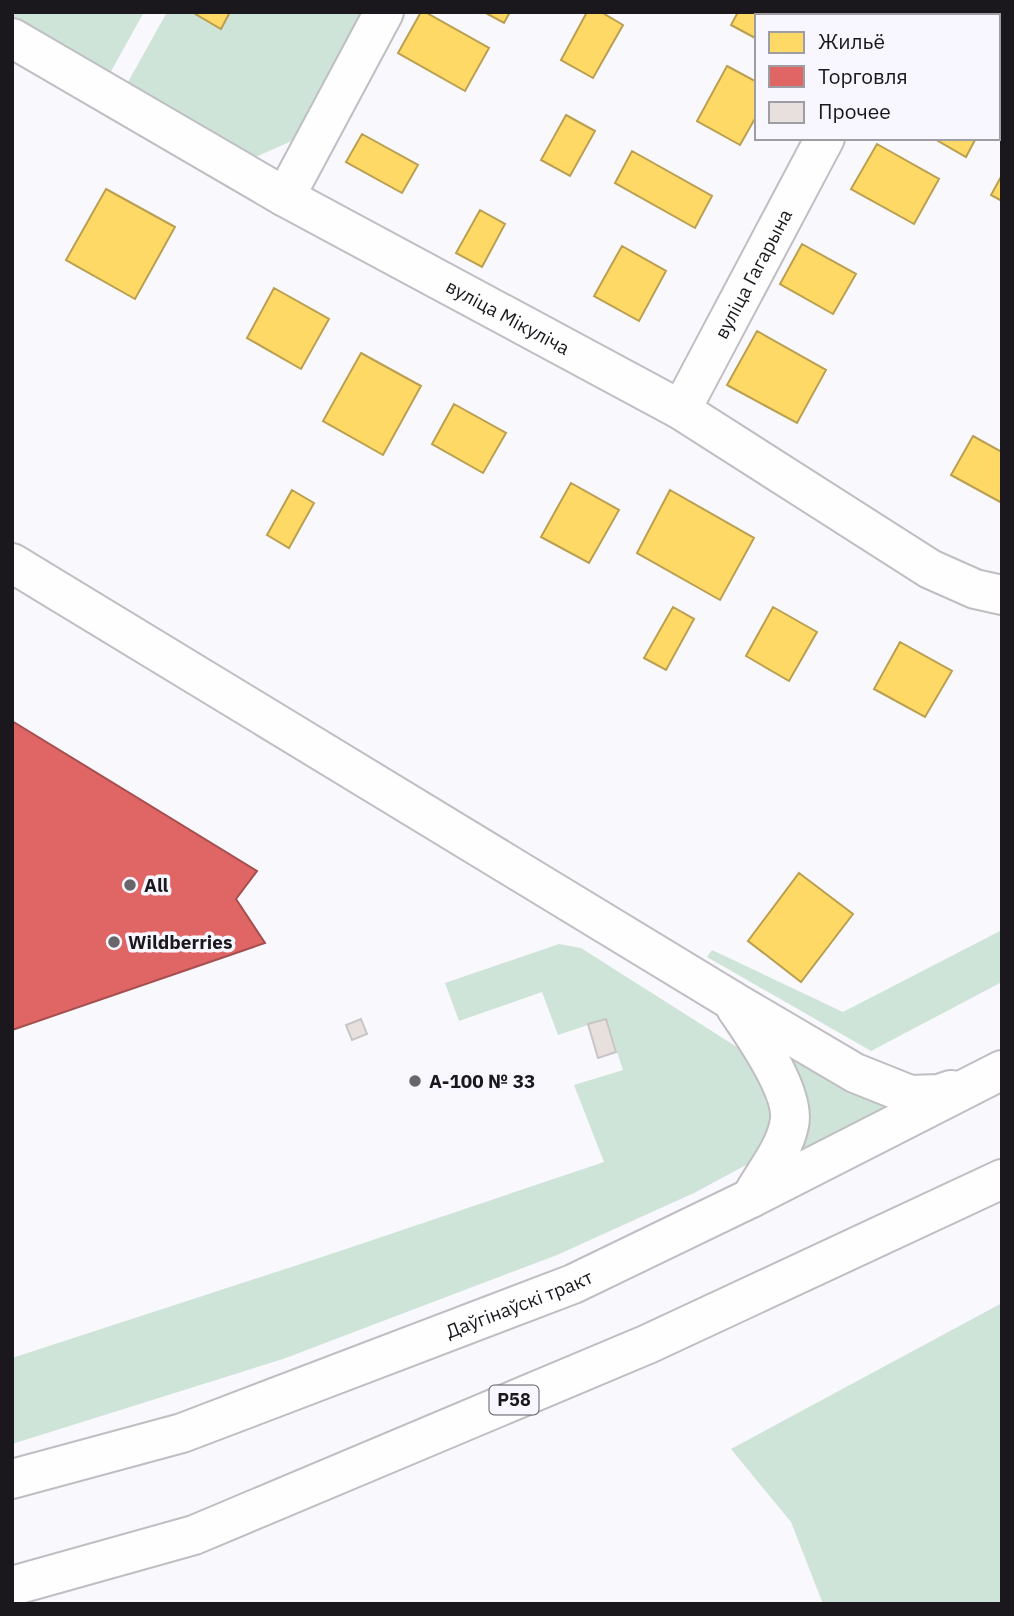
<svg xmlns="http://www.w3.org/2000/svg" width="1014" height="1616" font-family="'IBM Plex Sans',sans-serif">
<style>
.green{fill:#cfe4d8}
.homes{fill:#ffd966;stroke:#ba9f50;stroke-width:2}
.shops{fill:#e06666;stroke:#a54f50;stroke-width:2}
.building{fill:#e8e0dd;stroke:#c7c5c6;stroke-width:2}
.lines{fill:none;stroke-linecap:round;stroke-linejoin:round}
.minor-casing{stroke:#bfbec2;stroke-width:42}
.major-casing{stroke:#bfbec2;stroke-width:42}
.minor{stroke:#fefeff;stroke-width:38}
.major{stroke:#fefeff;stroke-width:38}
.poi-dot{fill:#68666a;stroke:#f8f6fe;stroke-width:2.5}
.labels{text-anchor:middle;stroke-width:7;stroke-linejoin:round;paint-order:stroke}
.shield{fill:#f8f6fe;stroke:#5d5b60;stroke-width:2}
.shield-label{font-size:18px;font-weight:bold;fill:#1a181c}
.street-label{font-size:19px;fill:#1a181c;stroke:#f8f6fe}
.poi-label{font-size:19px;font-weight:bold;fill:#1a181c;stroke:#f8f6fe;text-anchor:start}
</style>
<rect width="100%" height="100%" fill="#f9f8fc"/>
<path class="green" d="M 12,12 L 144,12 L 109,75 L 12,18 Z
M 167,12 L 191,12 L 221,29 L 230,12 L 369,12 L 305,135 L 251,159 L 128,82 Z
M 1002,930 L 1002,982 L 871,1051 L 707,957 L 712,950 L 843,1012 Z
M 559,944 L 581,948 L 759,1061 L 780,1104 L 761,1157 L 694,1193 L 557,1255 L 283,1359 L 12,1444 L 12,1358 L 322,1257 L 604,1162 L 574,1085 L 623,1070 L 606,1019 L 558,1035 L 542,992 L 459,1021 L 445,983 Z
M 782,1054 L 842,1082 L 890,1111 L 797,1155 Z
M 1002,1303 L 1002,1604 L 823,1604 L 791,1522 L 731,1449 Z"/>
<path class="homes" d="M 192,12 L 230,12 L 221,29 Z
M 421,12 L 425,12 L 489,48 L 465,91 L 398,53 Z
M 484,12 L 510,12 L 504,23 Z
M 587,12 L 601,12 L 623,25 L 593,78 L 561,60 Z
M 738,12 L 780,12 L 786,16 L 757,16 L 757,39 L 731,25 Z
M 964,12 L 1002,12 L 1002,30 L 998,28 L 998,16 L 962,16 Z
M 727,66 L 757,82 L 757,115 L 740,145 L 697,121 Z
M 566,115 L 595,131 L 570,176 L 541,160 Z
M 362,134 L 418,165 L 402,193 L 346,162 Z
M 933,138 L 976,138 L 966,157 Z
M 877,144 L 939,179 L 914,224 L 851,189 Z
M 632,151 L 712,196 L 695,228 L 615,183 Z
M 1002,175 L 1002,201 L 991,195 Z
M 106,189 L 175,227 L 135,299 L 66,260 Z
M 480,210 L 505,224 L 482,267 L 456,253 Z
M 802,244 L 856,274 L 833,314 L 780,284 Z
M 622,246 L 666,271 L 639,321 L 594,296 Z
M 274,288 L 329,319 L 301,369 L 247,338 Z
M 757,331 L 826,370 L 797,423 L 727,385 Z
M 361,353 L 421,386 L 383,455 L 323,421 Z
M 454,404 L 506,433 L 483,473 L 432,444 Z
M 973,436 L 1002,452 L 1002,503 L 951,475 Z
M 571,483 L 619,510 L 589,563 L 541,537 Z
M 292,490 L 314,503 L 289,548 L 267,535 Z
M 670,490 L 754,538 L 720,600 L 637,553 Z
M 673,607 L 694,619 L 666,670 L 644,658 Z
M 773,607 L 817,632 L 789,681 L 746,656 Z
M 900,642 L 952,671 L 925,717 L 874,689 Z
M 799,873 L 853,914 L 801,982 L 748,941 Z"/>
<path class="shops" d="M 12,721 L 257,871 L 236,899 L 265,943 L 12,1030 Z"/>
<path class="building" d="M 361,1019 L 367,1034 L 352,1040 L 346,1025 Z
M 606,1019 L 616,1052 L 598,1058 L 588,1024 Z"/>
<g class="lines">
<defs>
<g id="minor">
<path d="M 890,16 L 892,12"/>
<path id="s1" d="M 12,38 L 285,197 L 681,410 L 930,569 L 975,589 L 1002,595"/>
<path d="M 285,197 L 384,12"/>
<path id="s2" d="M 681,410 L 825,138"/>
<path d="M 12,563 L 731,1000"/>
</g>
<g id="major">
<path d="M 731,1000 L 855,1073 L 910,1095 L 939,1094 L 951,1090"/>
<path d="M 736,1008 C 753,1033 797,1094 789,1125 C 784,1151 763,1175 751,1198"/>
<path id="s3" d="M 12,1479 L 182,1433 L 573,1284 L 751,1198 L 1002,1070"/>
<path d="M 12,1586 L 194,1535 L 648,1344 L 1002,1179"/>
</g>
</defs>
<use href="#minor" class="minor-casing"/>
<use href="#major" class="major-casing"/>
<use href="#minor" class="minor"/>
<use href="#major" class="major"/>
</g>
<g class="poi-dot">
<circle cx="130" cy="885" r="7"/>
<circle cx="114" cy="942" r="7"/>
<circle cx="415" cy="1081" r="7"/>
</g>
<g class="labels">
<rect class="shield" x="489.5" y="1385.5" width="49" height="29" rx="5"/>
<g class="shield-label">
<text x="514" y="1406">Р58</text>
</g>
<g class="street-label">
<text dy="7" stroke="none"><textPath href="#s2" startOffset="154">вуліца Гагарына</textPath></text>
<text dy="7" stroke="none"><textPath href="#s1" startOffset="569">вуліца Мікуліча</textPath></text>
<text dy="7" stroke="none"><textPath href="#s3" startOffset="537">Даўгінаўскі тракт</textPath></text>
</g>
<g class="poi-label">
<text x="144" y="892">All</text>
<text x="128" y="949">Wildberries</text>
<text x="429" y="1088">А-100 № 33</text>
</g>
</g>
<rect width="1014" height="1616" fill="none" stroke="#1a181c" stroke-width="28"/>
<rect x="755" y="14" width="245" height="126" fill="#f8f6fe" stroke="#9f9da4" stroke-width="2"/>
<rect x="769" y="32" width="35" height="21" fill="#ffd966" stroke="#9f9da4" stroke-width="2"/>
<text x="818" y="49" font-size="21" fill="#1a181c">Жильё</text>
<rect x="769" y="66" width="35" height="21" fill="#e06666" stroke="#9f9da4" stroke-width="2"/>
<text x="818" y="84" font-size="21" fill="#1a181c">Торговля</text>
<rect x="769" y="102" width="35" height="21" fill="#e8e0dd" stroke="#9f9da4" stroke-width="2"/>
<text x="818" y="119" font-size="21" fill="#1a181c">Прочее</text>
</svg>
